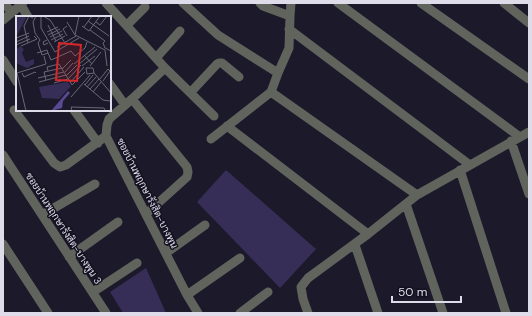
<svg xmlns="http://www.w3.org/2000/svg" width="532" height="316" font-family="'DM Sans',Sarabun,sans-serif">
<style>
.green{fill:#372e57}
.lines{fill:none;stroke-linecap:round;stroke-linejoin:round}
.minor{stroke:#60645c;stroke-width:9}
.labels{text-anchor:middle;stroke-width:3;stroke-linejoin:round;paint-order:stroke}
.street-label{font-size:10px;fill:#dedce8;stroke:#131020}
.inset-road{fill:none;stroke:#6a6776;stroke-width:1}
.view{fill:#d62828;fill-opacity:0.15;stroke:#d62828;stroke-width:2}
.inset-edge{fill:none;stroke:#dedce8;stroke-width:2}
</style>
<rect width="100%" height="100%" fill="#1c192a"/>
<path class="green" d="M 226,170 L 316,249 L 280,288 L 197,202 Z
M 146,268 L 166,313 L 123,313 L 110,292 Z"/>
<g class="lines">
<path class="minor" d="M 3,3 L 12,12
M 106,3 L 165,68 L 132,99 L 109,119 L 107,125 L 106,136 L 187,295 L 198,313
M 183,3 L 218,35 L 278,73
M 260,3 L 263,6 L 290,16
M 338,3 L 520,137
M 421,3 L 529,79
M 504,3 L 529,23
M 21,5 L 28,17
M 3,20 L 23,3
M 127,25 L 145,7
M 289,29 L 470,165
M 156,58 L 180,31
M 3,60 L 17,82
M 165,68 L 214,116
M 110,84 L 125,105
M 191,92 L 217,64 L 219,63 L 222,63 L 239,77
M 271,92 L 417,195
M 132,99 L 187,167 L 188,172 L 187,177 L 146,214
M 14,110 L 54,163 L 60,167 L 66,165 L 106,136
M 74,110 L 98,143
M 227,126 L 368,234
M 211,139 L 271,92 L 278,73 L 289,48 L 290,16 L 291,3
M 511,141 L 529,194
M 3,155 L 106,313
M 460,170 L 506,313
M 406,204 L 443,313
M 42,215 L 95,184
M 3,244 L 48,313
M 355,245 L 378,313
M 166,253 L 205,225
M 69,257 L 118,222
M 93,292 L 137,263
M 187,295 L 240,258
M 240,313 L 268,292
M 308,313 L 303,299 L 301,287 L 308,278 L 368,234 L 417,195 L 529,132"/>
</g>
<g class="labels">
<g class="street-label">
<text transform="translate(148 193) rotate(63)" y="4">ซอยบ้านพฤกษารังสิต-บางพูน</text>
<text transform="translate(64 228) rotate(57)" y="4">ซอยบ้านพฤกษารังสิต-บางพูน 3</text>
</g>
</g>
<g transform="translate(16 16)">
<rect width="95" height="95" fill="#1c192a"/>
<path d="M 0,0 L 11,0 L 0,21 ZM 4,30 L 8,33 L 6,37 L 10,46 L 18,43 L 18,48 L 11,52 L 0,47 L 0,34 ZM 51,66 L 55,70 L 43,83 L 26,82 L 23,71 Z" fill="#372e57"/>
<path d="M 52,75 L 54,77 L 47,85 L 46,92 L 35,95 Z" fill="#594892"/>
<path class="inset-road" d="M 20,0 L 17,6 L 19,17 L 24,24 L 22,27 L 26,39 L 32,37 L 35,44 L 55,35 L 59,40 L 69,32 L 71,26M 25,0 L 25,12 L 39,36 L 63,22M 27,0 L 34,4 L 49,27M 63,0 L 59,19 L 89,34 L 91,50M 72,5 L 93,20M 51,6 L 59,19M 80,6 L 84,9 L 91,0M 32,9 L 40,25M 66,10 L 73,15 L 84,0M 68,11 L 76,0M 74,14 L 89,25M 31,16 L 42,11M 32,19 L 44,13M 51,20 L 47,13 L 51,10M 34,21 L 46,15M 0,22 L 13,17M 31,24 L 27,26 L 28,29 L 32,27M 35,24 L 47,18M 89,25 L 87,27 L 89,32 L 95,35M 0,26 L 13,20M 38,26 L 49,20M 12,27 L 8,10 L 13,0 L 17,2M 0,29 L 14,23M 5,30 L 21,23 L 18,20M 41,31 L 60,20M 21,37 L 31,34 L 32,37M 68,39 L 76,48M 58,48 L 79,31M 62,49 L 81,33M 66,50 L 79,40M 74,50 L 85,36M 0,53 L 10,95M 46,53 L 55,44M 32,55 L 31,51 L 43,48 L 56,69 L 69,56M 49,56 L 57,47M 1,57 L 30,48 L 28,40M 6,57 L 8,61 L 19,56 L 20,57M 78,57 L 71,58 L 70,52 L 77,52 L 78,57 L 95,77M 50,60 L 61,49M 22,62 L 48,56M 52,63 L 65,49M 84,63 L 92,53 L 94,55 L 87,65M 30,64 L 28,56 L 46,52M 23,66 L 50,59M 38,67 L 52,63M 54,67 L 68,51M 68,68 L 87,84 L 94,85M 69,69 L 77,59M 71,71 L 80,61M 74,73 L 83,63M 77,76 L 85,66M 55,81 L 74,59M 56,95 L 55,91 L 88,92 L 89,94"/>
<path class="view" d="M 43,27 L 65,29 L 61,65 L 40,64 Z"/>
<rect width="95" height="95" class="inset-edge"/>
</g>
<rect width="532" height="316" fill="none" stroke="#dedce8" stroke-width="8"/>
<path d="M392 296v6h69v-6" fill="none" stroke="#dedce8" stroke-width="2"/>
<text x="398" y="296" font-size="12" fill="#dedce8" stroke="#131020" stroke-width="3" paint-order="stroke">50 m</text>
</svg>
